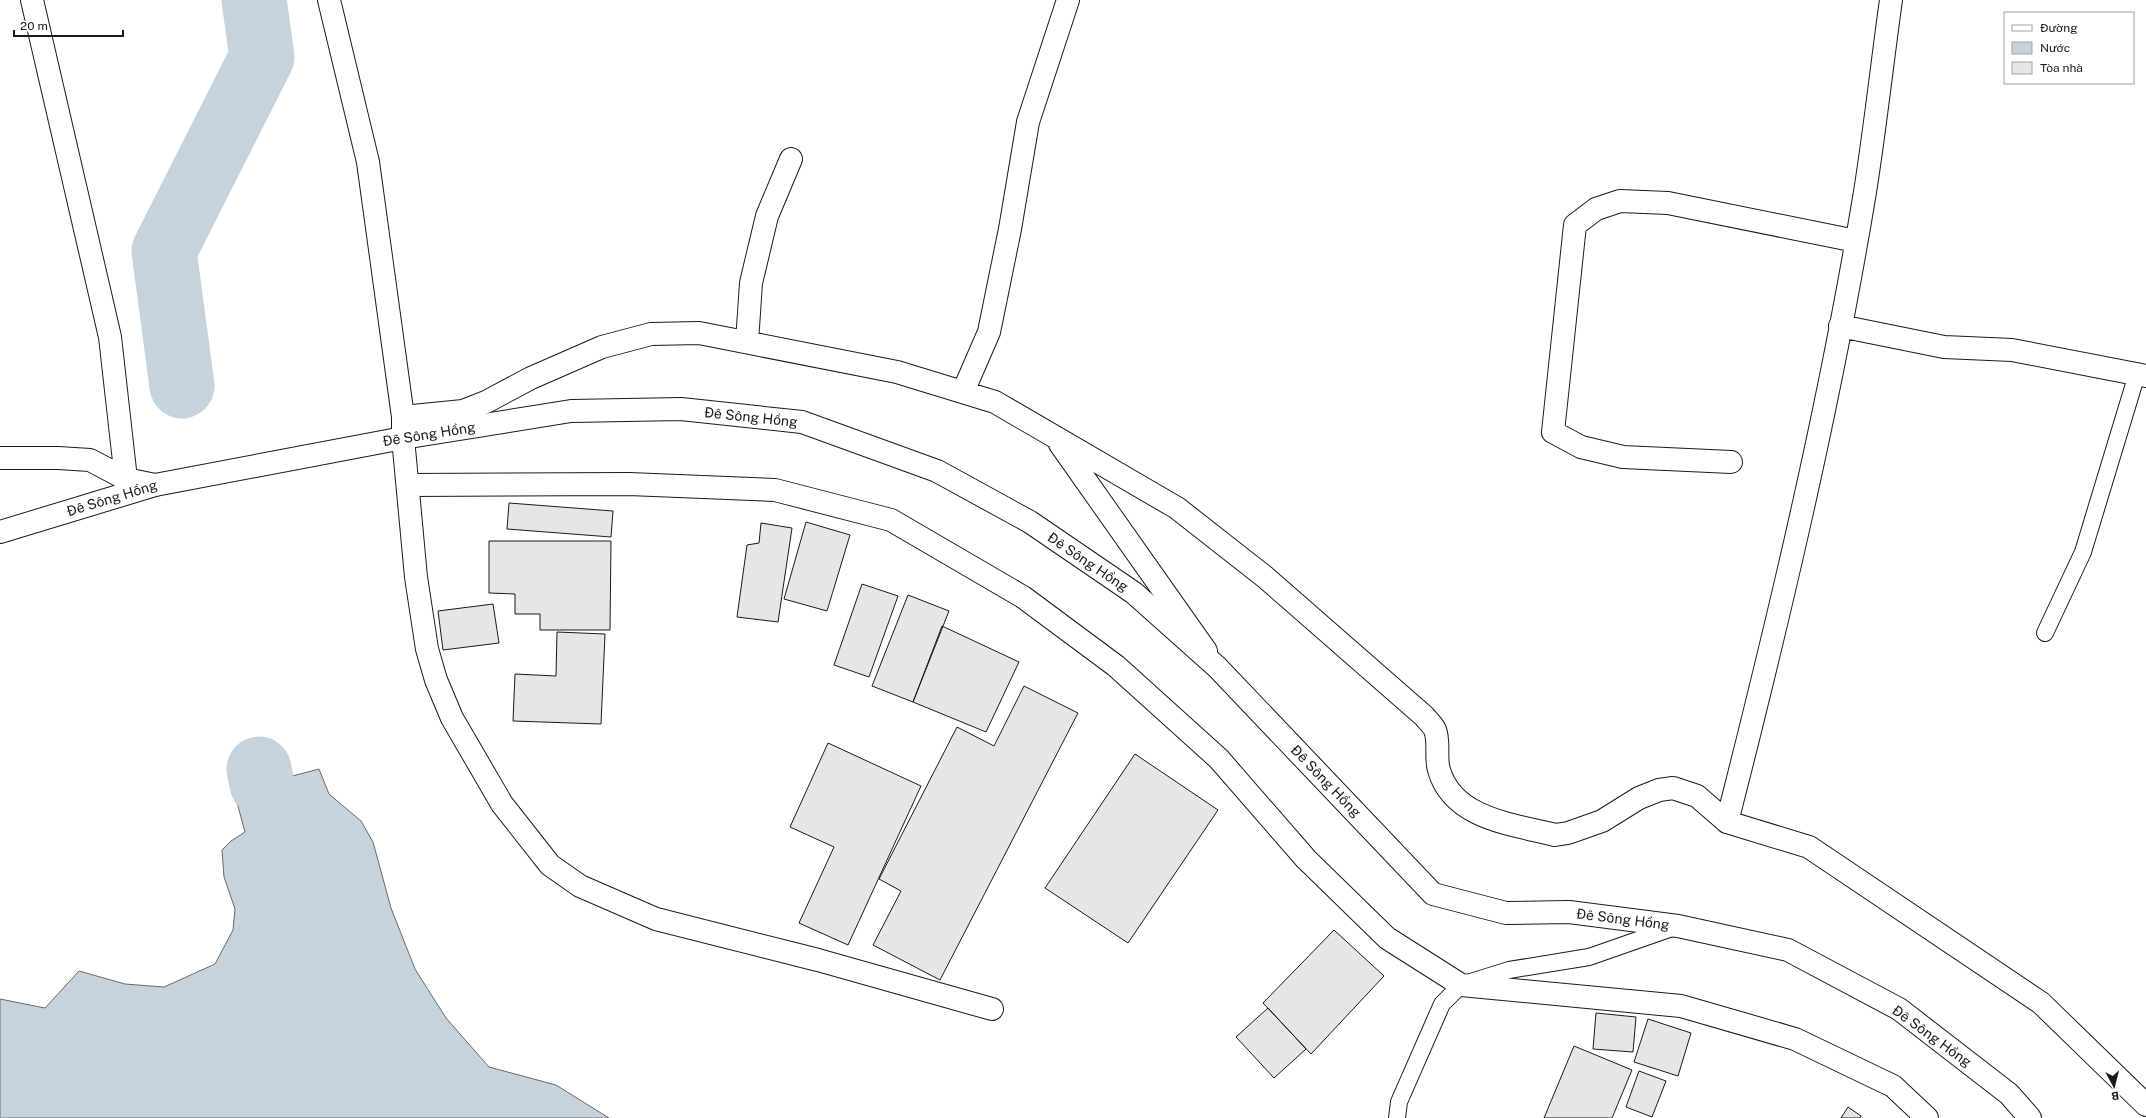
<svg xmlns="http://www.w3.org/2000/svg" width="2146" height="1118" font-family="'Public Sans',sans-serif">
<style>
.water{fill:#c6d2dc;stroke:#6a6a6a}
.lines{fill:none;stroke-linecap:round;stroke-linejoin:round}
.river{stroke:#c6d2dc;stroke-width:65}
.building{fill:#e6e6e6;stroke:#1a1a1a}
.service-casing{stroke:#1a1a1a;stroke-width:18}
.minor-casing{stroke:#1a1a1a;stroke-width:24}
.primary-casing{stroke:#1a1a1a;stroke-width:24}
.service{stroke:#fff;stroke-width:16}
.minor{stroke:#fff;stroke-width:22}
.primary{stroke:#fff;stroke-width:22}
.labels{text-anchor:middle;stroke-width:3;stroke-linejoin:round;paint-order:stroke}
.street-label{font-size:14px;fill:#1a1a1a;stroke:#fff}
</style>
<rect width="100%" height="100%" fill="#fff"/>
<path class="water" d="M 319,769 L 329,794 L 361,821 L 373,842 L 391,908 L 415,969 L 446,1018 L 489,1067 L 556,1085 L 609,1118 L 0,1118 L 0,999 L 45,1008 L 79,971 L 125,984 L 164,987 L 215,964 L 233,930 L 235,909 L 224,877 L 222,850 L 231,841 L 245,832 L 233,788 L 262,784 Z"/>
<g class="lines">
<path class="river" d="M 182,386 L 164,251 L 262,57 L 254,0
M 259,769 L 262,784"/>
</g>
<path class="building" d="M 509,503 L 613,511 L 611,537 L 507,529 Z
M 806,522 L 850,535 L 827,611 L 784,599 Z
M 761,523 L 792,528 L 778,622 L 737,617 L 747,545 L 759,543 Z
M 489,541 L 611,541 L 610,630 L 540,630 L 540,614 L 515,614 L 515,594 L 489,593 Z
M 862,584 L 898,596 L 869,677 L 834,665 Z
M 908,595 L 949,611 L 913,702 L 872,686 Z
M 493,604 L 499,643 L 443,650 L 438,611 Z
M 942,626 L 1019,662 L 986,732 L 913,702 Z
M 557,632 L 605,634 L 601,724 L 513,721 L 515,674 L 556,676 Z
M 1024,686 L 1078,713 L 940,980 L 873,945 L 901,891 L 879,879 L 957,727 L 994,746 Z
M 828,743 L 921,786 L 848,945 L 799,923 L 834,847 L 790,827 Z
M 1135,754 L 1218,810 L 1128,943 L 1045,888 Z
M 1334,930 L 1384,976 L 1311,1054 L 1263,1003 Z
M 1268,1008 L 1306,1049 L 1274,1078 L 1236,1037 Z
M 1596,1013 L 1636,1017 L 1633,1052 L 1593,1049 Z
M 1648,1019 L 1691,1033 L 1678,1076 L 1634,1062 Z
M 1574,1046 L 1632,1070 L 1612,1118 L 1544,1118 Z
M 1639,1071 L 1666,1081 L 1652,1117 L 1626,1107 Z
M 1848,1107 L 1861,1116 L 1860,1118 L 1841,1118 Z"/>
<g class="lines">
<defs>
<path id="service" d="M 2045,633 L 2083,552 L 2137,374
M 1397,1118 L 1399,1102 L 1442,1004 L 1461,985 L 1509,970 L 1589,957 L 1675,927"/>
<path id="minor" d="M 32,0 L 110,337 L 126,479 L 155,485
M 329,0 L 368,162 L 403,417 L 403,438 L 416,577 L 427,649 L 436,680 L 452,718 L 502,804 L 550,865 L 580,886 L 656,919 L 818,960 L 992,1009
M 1840,326 L 1944,347 L 2012,350 L 2146,376
M 747,342 L 751,283 L 767,216 L 791,159
M 963,392 L 989,332 L 1010,229 L 1028,122 L 1068,0
M 403,417 L 463,411 L 486,402 L 531,378 L 602,347 L 651,334 L 699,333 L 897,372 L 995,402 L 1177,508 L 1265,577 L 1424,716 C 1427,720 1433,725 1435,730 C 1440,742 1435,758 1439,770 C 1453,819 1512,824 1555,835 L 1568,833 L 1602,821 L 1639,798 L 1659,790 L 1673,788 L 1697,796 L 1727,822 L 1809,847 L 2041,1003 L 2146,1105
M 1060,444 L 1206,651
M 0,458 L 58,458 L 90,460 L 126,479
M 1731,462 L 1623,457 L 1581,447 L 1553,432 L 1575,225 L 1596,209 L 1620,201 L 1668,203 L 1856,241
M 408,485 L 629,484 L 775,490 L 891,520 L 1023,597 L 1116,666 L 1219,759 L 1306,859 L 1387,938 L 1461,985 L 1681,1006 L 1795,1039 L 1893,1086 L 1927,1118
M 1727,822 C 1780,614 1830,404 1865,192 C 1875,129 1882,64 1891,0"/>
<path id="primary" d="M 0,532 L 155,485 L 403,438 L 571,411 L 681,409 L 802,422 L 937,471 L 1030,522 L 1134,593 L 1217,667 L 1433,894 L 1506,913 L 1569,912 L 1678,926 L 1788,950 L 1899,1009 L 2009,1094 L 2030,1118"/>
</defs>
<use href="#service" class="service-casing"/>
<use href="#minor" class="minor-casing"/>
<use href="#primary" class="primary-casing"/>
<use href="#service" class="service"/>
<use href="#minor" class="minor"/>
<use href="#primary" class="primary"/>
</g>
<g class="labels">
<g class="street-label">
<text transform="translate(751 417) rotate(6)" y="5">Đê Sông Hồng</text>
<text transform="translate(429 434) rotate(-9)" y="5">Đê Sông Hồng</text>
<text transform="translate(112 498) rotate(-17)" y="5">Đê Sông Hồng</text>
<text transform="translate(1088 562) rotate(34)" y="5">Đê Sông Hồng</text>
<text transform="translate(1326 781) rotate(46)" y="5">Đê Sông Hồng</text>
<text transform="translate(1623 919) rotate(7)" y="5">Đê Sông Hồng</text>
<text transform="translate(1932 1036) rotate(36)" y="5">Đê Sông Hồng</text>
</g>
</g>
<rect x="2004" y="12" width="130" height="72" fill="#ffffff" stroke="#a3a3a3"/>
<rect x="2012" y="25" width="20" height="6" fill="#ffffff" stroke="#a3a3a3"/>
<text x="2040" y="32" font-size="12" fill="#1a1a1a">Đường</text>
<rect x="2012" y="42" width="20" height="12" fill="#c6d2dc" stroke="#a3a3a3"/>
<text x="2040" y="52" font-size="12" fill="#1a1a1a">Nước</text>
<rect x="2012" y="62" width="20" height="12" fill="#e6e6e6" stroke="#a3a3a3"/>
<text x="2040" y="72" font-size="12" fill="#1a1a1a">Tòa nhà</text>
<g transform="translate(2114 1086) rotate(173)" stroke="#ffffff" stroke-width="3" paint-order="stroke">
<path d="M0-3L7 15L0 10L-7 15Z" fill="#1a1a1a"/>
<text y="-6" font-size="11" font-weight="bold" text-anchor="middle" fill="#1a1a1a">B</text>
</g>
<path d="M14 30v6h109v-6" fill="none" stroke="#1a1a1a" stroke-width="2"/>
<text x="20" y="30" font-size="12" fill="#1a1a1a" stroke="#ffffff" stroke-width="3" paint-order="stroke">20 m</text>
</svg>
